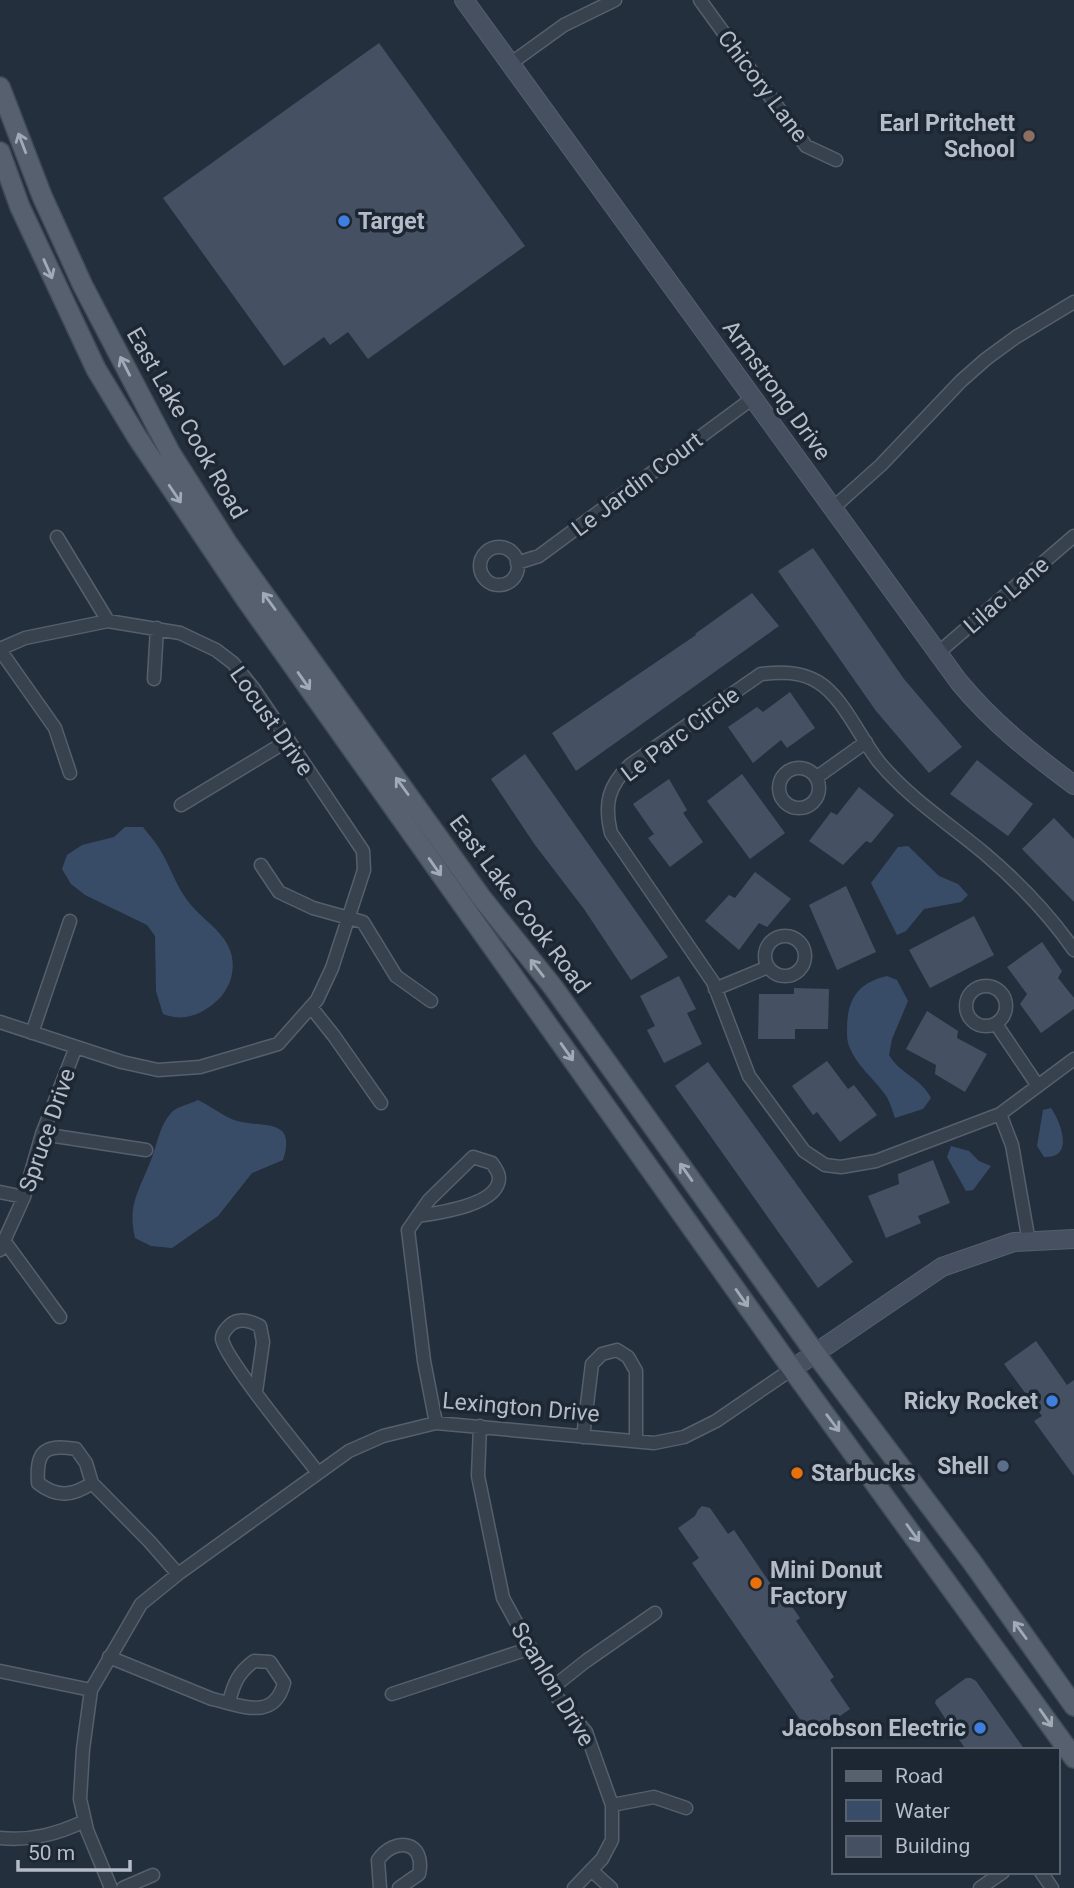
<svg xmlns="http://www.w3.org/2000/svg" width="1074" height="1888" font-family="Roboto,sans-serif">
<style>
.water{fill:#394c67}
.building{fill:#455162}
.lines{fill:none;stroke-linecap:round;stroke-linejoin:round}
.street-casing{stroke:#565f6c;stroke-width:15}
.secondary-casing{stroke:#565f6c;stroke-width:20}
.primary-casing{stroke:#414a57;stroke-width:22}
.street{stroke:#38414e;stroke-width:12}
.secondary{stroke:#465061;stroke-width:18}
.primary{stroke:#56606e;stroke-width:19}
.oneway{stroke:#a1aab7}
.education-dot{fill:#8d6e63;stroke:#1d2633;stroke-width:2.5}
.shop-dot{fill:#3f7fe0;stroke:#1d2633;stroke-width:2.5}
.service-dot{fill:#5c6f8a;stroke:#1d2633;stroke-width:2.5}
.food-dot{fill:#e8710a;stroke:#1d2633;stroke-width:2.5}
.labels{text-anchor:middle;stroke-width:7;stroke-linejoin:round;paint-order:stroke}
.street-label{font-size:23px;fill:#b4bcc9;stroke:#1d2633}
.poi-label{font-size:23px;font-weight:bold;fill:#b4bcc9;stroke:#1d2633;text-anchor:end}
</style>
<rect width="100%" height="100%" fill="#242f3e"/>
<path class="water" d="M 125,827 L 143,827 C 148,834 155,841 159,848 C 170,865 175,884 187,900 C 198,915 214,925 224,939 C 240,961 233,990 212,1005 C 196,1017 181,1021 163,1014 L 156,991 L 155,936 L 147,925 L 85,895 L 71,884 L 62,869 L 67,855 L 82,845 L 114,837 Z
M 908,846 L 939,876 L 958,884 L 968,895 L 961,902 L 924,909 L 906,931 L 897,935 L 871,883 L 898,847 Z
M 887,976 L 897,980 L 908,1001 L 892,1039 L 889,1055 C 901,1075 920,1077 931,1098 L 923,1109 L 895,1118 C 892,1110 890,1100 884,1093 C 873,1078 856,1065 849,1046 C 847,1041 847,1035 847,1030 C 847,1000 857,983 887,976 Z
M 198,1100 C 211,1106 224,1117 237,1121 C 263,1128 297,1117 283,1160 L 252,1173 L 218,1216 L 172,1248 L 151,1246 L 135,1238 C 127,1205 140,1189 151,1160 C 158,1143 159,1125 173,1111 C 179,1106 190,1104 198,1100 Z
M 1051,1108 C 1062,1124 1074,1159 1044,1157 L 1037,1146 L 1043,1110 Z
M 951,1146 L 969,1151 L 979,1161 L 991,1166 L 973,1190 L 966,1191 L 947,1157 Z"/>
<path class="building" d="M 379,43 L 525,246 L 368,359 L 348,332 L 330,345 L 324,337 L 284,366 L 163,198 Z
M 813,548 L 904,679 L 962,747 L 929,773 L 876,711 L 778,571 Z
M 752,593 L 779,626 L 576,771 L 552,733 L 696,635 L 695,634 Z
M 790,692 L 815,728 L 787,748 L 781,740 L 753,763 L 728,727 L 757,707 L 763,712 Z
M 525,754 L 668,957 L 631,980 L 584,909 L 535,845 L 491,779 Z
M 977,760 L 1033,804 L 1008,836 L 950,794 Z
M 742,774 L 785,833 L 750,859 L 707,801 Z
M 669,779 L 687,810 L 683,813 L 703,842 L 670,867 L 648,838 L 654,834 L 633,804 Z
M 859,787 L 894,815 L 871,843 L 866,841 L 843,865 L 809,841 L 831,812 L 837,815 Z
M 1054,818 L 1074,839 L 1074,902 L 1022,849 Z
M 755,872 L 791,899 L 767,927 L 759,923 L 739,950 L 705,921 L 729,895 L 735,898 Z
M 846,886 L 876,952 L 837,970 L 809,905 Z
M 974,916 L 994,955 L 930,988 L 909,950 Z
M 1042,942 L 1062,971 L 1058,978 L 1074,998 L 1074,1009 L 1041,1033 L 1020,1004 L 1027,994 L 1007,967 Z
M 679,976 L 696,1009 L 687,1013 L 702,1044 L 664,1063 L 647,1030 L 655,1026 L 640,996 Z
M 794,988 L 829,989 L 828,1029 L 795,1029 L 795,1039 L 758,1039 L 759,994 L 794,994 Z
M 927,1011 L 958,1031 L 957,1038 L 987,1054 L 965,1092 L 935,1074 L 936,1065 L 906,1049 Z
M 827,1061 L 848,1089 L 854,1085 L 877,1115 L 840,1142 L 817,1112 L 813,1115 L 792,1086 Z
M 708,1062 L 853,1262 L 818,1288 L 675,1086 Z
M 933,1160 L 950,1203 L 918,1216 L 921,1223 L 886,1238 L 868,1196 L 899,1184 L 898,1174 Z
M 1036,1341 L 1067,1385 L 1074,1380 L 1074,1476 L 1034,1421 L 1042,1416 L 1004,1364 Z
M 702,1506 L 710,1508 L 728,1534 L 734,1530 L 772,1586 L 776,1584 L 800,1618 L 796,1621 L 834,1677 L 830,1680 L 850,1709 L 819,1731 L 815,1725 L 808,1731 L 692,1563 L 699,1558 L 678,1528 L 695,1516 L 698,1510 Z
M 966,1678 L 971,1678 L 976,1681 L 1025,1750 L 966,1750 L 935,1703 L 936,1700 Z"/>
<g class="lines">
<defs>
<path id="street" d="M 700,0 L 806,146 L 836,160
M 510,64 L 564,25 L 615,0
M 833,508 L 881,465 L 961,381 L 986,359 L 1016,337 L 1074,302
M 57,537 L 108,621
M480 566a19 19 0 1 1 38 0a19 19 0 1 1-38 0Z
M 517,563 L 539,556 L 753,398
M 0,649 L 25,638 L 108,621 L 180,633 L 216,650 L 233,663 L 254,689 L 363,851 L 364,870 L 332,968 L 317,1000 L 278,1044 L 200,1067 L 158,1070 L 122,1062 L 0,1022
M 0,650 L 55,728 L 70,773
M 938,653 L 1074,536
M 154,679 L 157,628
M779 788a20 20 0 1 1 40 0a20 20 0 1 1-40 0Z
M 817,777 L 866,742
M 181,805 L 287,741
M 261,865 L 279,892 L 313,908 L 363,922 L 396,976 L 431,1001
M765 956a20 20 0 1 1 40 0a20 20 0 1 1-40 0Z
M 1074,950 C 1049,914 1017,881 984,853 C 948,823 909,798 879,762 C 860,738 843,697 818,682 C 800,671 781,672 761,674 L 630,765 C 608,786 604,804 611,833 L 713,982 L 749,1076 L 804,1151 L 825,1165 L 841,1167 L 876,1161 L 1000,1114 L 1074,1059
M966 1006a20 20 0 1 1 40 0a20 20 0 1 1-40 0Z
M 715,989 L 768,967
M 311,1007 L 334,1036 L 381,1103
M 996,1024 L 1038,1086
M 32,1033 L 70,921
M 1000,1114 L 1012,1145 L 1029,1242
M 42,1134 L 146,1150
M 0,1192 L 24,1197
M 418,1216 C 438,1213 499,1205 499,1178 C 499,1172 495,1168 492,1163 L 473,1157 L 429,1200 L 408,1230 L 424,1361 L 436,1423
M 5,1242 L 60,1317
M 0,1250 L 24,1197 L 42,1134 L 76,1047
M 256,1392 L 263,1342 L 260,1326 C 250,1321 239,1317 230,1325 C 226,1329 222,1333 222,1339 C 225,1358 292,1440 308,1460 L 318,1473
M 480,1426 L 478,1476 L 503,1598 L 557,1697 L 586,1732 L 612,1805 L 612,1840 L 602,1859 L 574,1888
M 583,1437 L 592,1364 L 602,1354 L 617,1350 L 628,1357 L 636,1371 L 636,1441
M 92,1483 C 73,1496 57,1498 38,1483 C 36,1451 44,1444 76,1449 L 86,1463 L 92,1483 L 149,1541 L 178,1574
M 109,1657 L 212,1699 C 240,1705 274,1722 284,1683 L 270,1662 L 254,1661 C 238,1673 234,1683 229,1702
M 0,1671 L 91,1690
M 552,1688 L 586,1661 L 655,1613
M 392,1694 L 531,1648
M 612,1805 L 654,1797 L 686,1808
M 0,1838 C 32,1841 57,1834 85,1821
M 591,1870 L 611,1888
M 1041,1872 L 1052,1888
M 111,1888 L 87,1830 L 80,1799 L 83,1749 L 91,1690 L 141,1604 L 178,1574 L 349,1451 L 383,1436 L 436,1423 L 654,1443 L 684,1437 L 716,1421 L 792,1369
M 123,1888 L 153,1875
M 380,1888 L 378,1860 C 395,1836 426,1841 419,1874 L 399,1888
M 980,1888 L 1003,1872"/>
<path id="secondary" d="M 464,0 L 959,682 C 993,723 1031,753 1074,785
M 792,1369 L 942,1267 L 1014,1242 L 1074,1239"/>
<path id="primary" d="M 0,87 L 42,196 L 83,286 L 170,452 L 228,544 L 481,897 L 553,987 L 815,1353 L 972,1562 L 1074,1706
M 0,152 L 20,207 L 96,369 L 137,437 L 247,601 L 792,1369 L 1074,1758"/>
</defs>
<use href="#street" class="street-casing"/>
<use href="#secondary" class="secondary-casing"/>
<use href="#primary" class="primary-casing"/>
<use href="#street" class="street"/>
<use href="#secondary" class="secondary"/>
<use href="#primary" class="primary"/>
</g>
<defs><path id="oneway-shaft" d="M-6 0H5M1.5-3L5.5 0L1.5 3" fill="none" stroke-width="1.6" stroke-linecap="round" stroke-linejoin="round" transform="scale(1.75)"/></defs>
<g class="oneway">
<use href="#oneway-shaft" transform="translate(22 143) rotate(-111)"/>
<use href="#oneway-shaft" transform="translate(48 269) rotate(66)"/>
<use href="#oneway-shaft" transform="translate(125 366) rotate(-117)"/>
<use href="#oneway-shaft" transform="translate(175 494) rotate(56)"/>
<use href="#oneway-shaft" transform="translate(269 601) rotate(-126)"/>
<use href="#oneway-shaft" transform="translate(304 681) rotate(55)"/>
<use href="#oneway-shaft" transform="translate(402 786) rotate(-126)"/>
<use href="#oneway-shaft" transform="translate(435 867) rotate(55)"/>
<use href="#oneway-shaft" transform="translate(537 968) rotate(-128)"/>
<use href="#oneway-shaft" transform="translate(567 1052) rotate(55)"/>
<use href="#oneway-shaft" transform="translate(686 1172) rotate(-125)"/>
<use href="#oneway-shaft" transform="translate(742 1298) rotate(55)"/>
<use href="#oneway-shaft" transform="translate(833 1423) rotate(53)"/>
<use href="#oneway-shaft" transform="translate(913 1533) rotate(54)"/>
<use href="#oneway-shaft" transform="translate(1020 1630) rotate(-126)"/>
<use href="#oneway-shaft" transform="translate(1046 1718) rotate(55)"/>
</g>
<circle class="education-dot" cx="1029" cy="136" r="7"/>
<g class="shop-dot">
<circle cx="344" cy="221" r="7"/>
<circle cx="1052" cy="1401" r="7"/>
<circle cx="980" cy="1728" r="7"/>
</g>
<circle class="service-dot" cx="1003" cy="1466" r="7"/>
<g class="food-dot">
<circle cx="797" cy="1473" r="7"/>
<circle cx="756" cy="1583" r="7"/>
</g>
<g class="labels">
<g class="street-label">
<text transform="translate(763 86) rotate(53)" y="8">Chicory Lane</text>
<text transform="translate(777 390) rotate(54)" y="8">Armstrong Drive</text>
<text transform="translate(187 423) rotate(60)" y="8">East Lake Cook Road</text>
<text transform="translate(637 484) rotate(-37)" y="8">Le Jardin Court</text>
<text transform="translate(1006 595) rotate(-41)" y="8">Lilac Lane</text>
<text transform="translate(272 721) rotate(55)" y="8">Locust Drive</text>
<text transform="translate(680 734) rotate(-37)" y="8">Le Parc Circle</text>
<text transform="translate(520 904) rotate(53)" y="8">East Lake Cook Road</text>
<text transform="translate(47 1130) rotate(-71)" y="8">Spruce Drive</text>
<text transform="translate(521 1407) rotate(5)" y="8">Lexington Drive</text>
<text transform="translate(553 1684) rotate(59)" y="8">Scanlon Drive</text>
</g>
<g class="poi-label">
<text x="1015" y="131">Earl Pritchett<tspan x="1015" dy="26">School</tspan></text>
<text x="358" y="229" text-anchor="start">Target</text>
<text x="1038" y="1409">Ricky Rocket</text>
<text x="989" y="1474">Shell</text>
<text x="811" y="1481" text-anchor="start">Starbucks</text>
<text x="770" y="1578" text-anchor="start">Mini Donut<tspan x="770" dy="26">Factory</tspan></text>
<text x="966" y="1736">Jacobson Electric</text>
</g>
</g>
<rect x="832" y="1748" width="228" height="126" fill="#1d2633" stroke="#59626f" stroke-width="2"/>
<rect x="846" y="1771" width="35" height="10" fill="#56606e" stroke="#59626f" stroke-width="2"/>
<text x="895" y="1783" font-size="21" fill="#b4bcc9">Road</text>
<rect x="846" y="1800" width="35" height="21" fill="#394c67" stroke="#59626f" stroke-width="2"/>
<text x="895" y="1818" font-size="21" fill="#b4bcc9">Water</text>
<rect x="846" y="1836" width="35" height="21" fill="#455162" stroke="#59626f" stroke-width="2"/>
<text x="895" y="1853" font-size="21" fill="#b4bcc9">Building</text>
<path d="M18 1860v10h112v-10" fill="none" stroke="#b4bcc9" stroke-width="3.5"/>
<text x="28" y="1860" font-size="21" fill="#b4bcc9" stroke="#1d2633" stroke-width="5" paint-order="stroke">50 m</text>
</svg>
